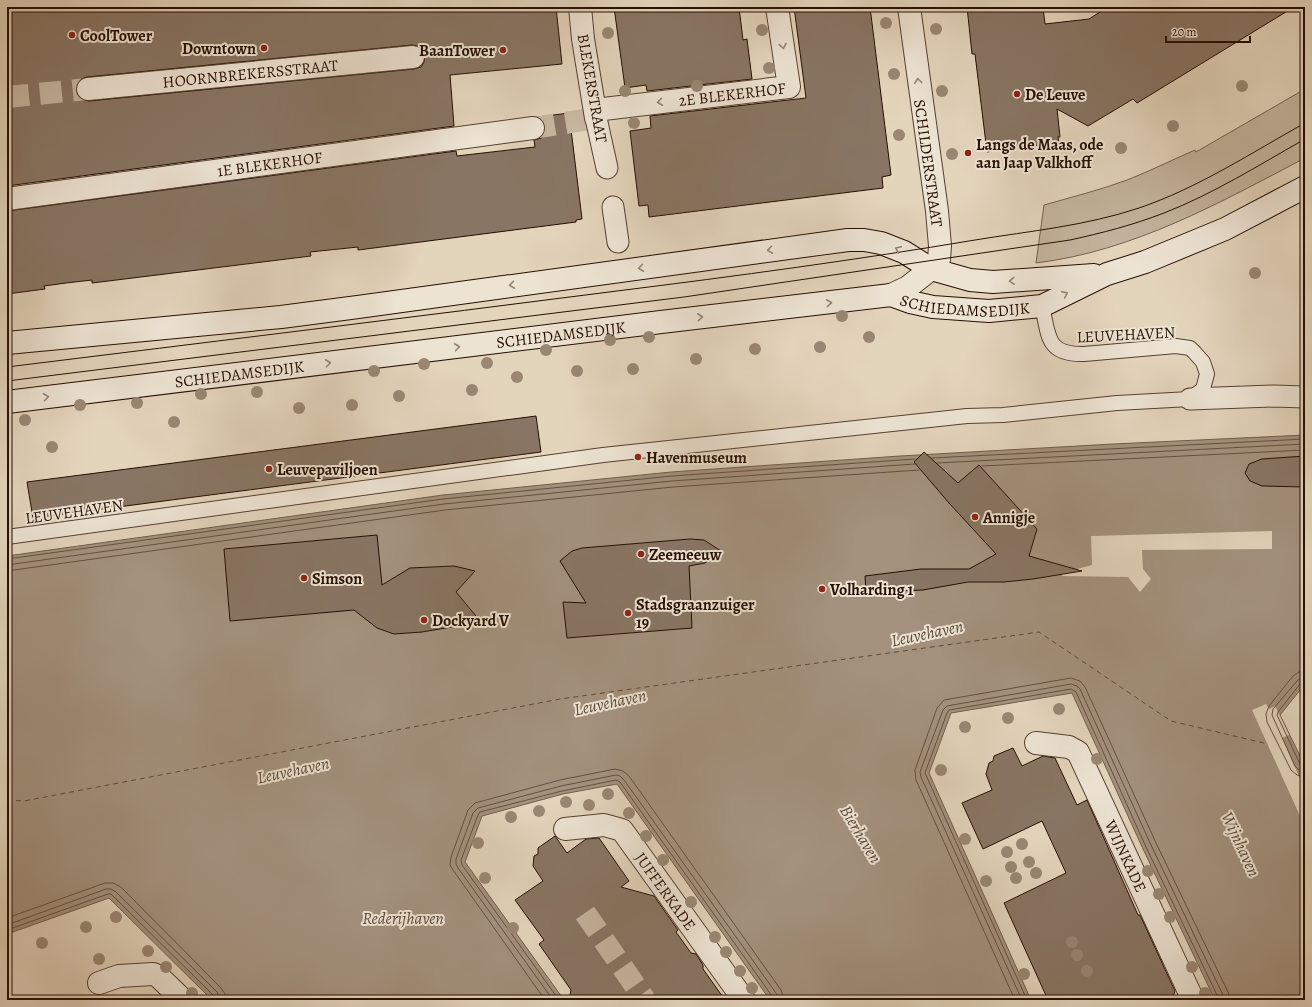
<svg xmlns="http://www.w3.org/2000/svg" width="1312" height="1007" font-family="Alegreya,serif">
<style>
.green{fill:#c3b39c;stroke:#74614f}
.water{fill:#a3917d;stroke:#715d4c}
.pier{fill:#e3d4bc}
.lines{fill:none;stroke-linecap:round;stroke-linejoin:round}
.shore{stroke:#645040;stroke-width:1}
.ferry{stroke:#5e4a39;stroke-width:1;stroke-dasharray:5 4;stroke-linecap:butt}
.building{fill:#887563;stroke:#260f02;fill-rule:evenodd}
.minor-tunnel{stroke:#c7b6a0;stroke-width:22;stroke-dasharray:22 11;stroke-linecap:butt}
.service-casing{stroke:#554030;stroke-width:16}
.pedestrian-casing{stroke:#554030;stroke-width:23}
.minor-casing{stroke:#554030;stroke-width:24}
.secondary-casing{stroke:#260f02;stroke-width:24}
.service{stroke:#ede3d3;stroke-width:14}
.pedestrian{stroke:#ede3d3;stroke-width:21}
.minor{stroke:#ede3d3;stroke-width:22}
.secondary{stroke:#ede3d3;stroke-width:22}
.tram{stroke:#260f02;stroke-width:1}
.tree{fill:#998773}
.oneway{stroke:#938475}
.poi-dot{fill:#8f2418;stroke:#ede3d3;stroke-width:1.5}
.labels{text-anchor:middle;stroke-width:4;stroke-linejoin:round;paint-order:stroke}
.poi-label{font-size:16px;font-weight:bold;fill:#260f02;stroke:#ede3d3;text-anchor:start}
.street-label{font-size:16px;fill:#260f02;stroke:#ede3d3}
.water-label{font-size:17px;font-style:italic;fill:#5e4a39;stroke:#ede3d3}
</style>
<rect width="100%" height="100%" fill="#e3d4bc"/>
<filter id="stains"><feTurbulence type="fractalNoise" baseFrequency=".005" numOctaves="4"/><feColorMatrix values="0 0 0 0 .2 0 0 0 0 .09 0 0 0 0 .02 0 0 0 .5 -.17"/></filter>
<radialGradient id="worn" r=".72"><stop offset=".6" stop-color="#630" stop-opacity="0"/><stop offset="1" stop-color="#630" stop-opacity=".3"/></radialGradient>
<path class="green" d="M 1305,89 L 1305,158 C 1219,203 1134,251 1036,263 L 1044,205 C 1072,197 1100,190 1127,180 C 1150,171 1172,160 1195,150 L 1196,152 Z"/>
<path class="water" d="M 1305,435 L 1305,684 L 1280,715 L 1305,766 L 1305,1000 L 1215,1000 L 1143,849 L 1072,693 L 951,713 L 929,773 L 1031,1000 L 770,1000 L 617,784 L 563,794 L 482,816 L 465,862 L 564,1000 L 212,1000 L 109,898 L 7,934 L 7,556 L 443,495 L 671,472 L 900,456 L 1113,444 Z"/>
<path class="pier" d="M 1272,531 L 1272,549 L 1142,550 L 1143,569 L 1151,579 L 1140,592 L 1128,577 L 1062,576 L 1062,573 L 1092,565 L 1091,536 Z
M 1266,704 L 1269,709 L 1275,706 L 1289,735 L 1282,738 L 1305,790 L 1305,814 L 1300,816 L 1252,710 Z"/>
<g class="lines">
<path class="shore" d="M 932,458 L 1305,439
M 937,463 L 1305,444
M 982,466 L 1305,450
M 7,559 L 443,499 L 672,476 L 915,459
M 7,565 L 444,504 L 672,481 L 915,464
M 7,571 L 445,510 L 673,487 L 919,470
M 1305,671 L 1299,672 L 1293,676 L 1269,706 L 1266,714 L 1267,722 L 1291,770 L 1297,775 L 1305,777
M 1305,677 L 1301,678 L 1297,681 L 1273,709 L 1272,715 L 1295,766 L 1299,770 L 1305,771
M 1305,682 L 1300,684 L 1278,712 L 1277,715 L 1300,764 L 1305,766
M 7,918 L 105,883 L 113,883 L 121,887 L 221,988 L 225,994 L 226,1000
M 7,925 L 106,889 L 111,889 L 116,892 L 217,992 L 220,1000
M 7,930 L 108,894 L 111,894 L 213,995 L 215,1000
M 545,1000 L 453,870 L 450,865 L 451,857 L 468,810 L 475,803 L 560,780 L 615,769 L 623,771 L 629,776 L 781,990 L 784,1000
M 553,1000 L 458,868 L 456,864 L 456,859 L 473,813 L 478,808 L 561,786 L 616,775 L 620,776 L 624,780 L 776,993 L 778,1000
M 559,1000 L 462,865 L 461,860 L 478,815 L 480,812 L 562,791 L 616,780 L 620,782 L 772,996 L 772,1000
M 1015,1000 L 916,780 L 915,770 L 937,708 L 944,700 L 1071,678 L 1080,681 L 1085,687 L 1156,843 L 1228,992 L 1230,1000
M 1022,1000 L 921,777 L 920,772 L 943,710 L 947,706 L 1071,684 L 1077,686 L 1080,689 L 1151,845 L 1223,995 L 1224,1000
M 1027,1000 L 925,773 L 947,713 L 949,710 L 1071,689 L 1076,692 L 1146,847 L 1218,997 L 1219,1000"/>
<path class="ferry" d="M 7,800 L 24,801 L 560,699 L 1039,632 L 1171,721 L 1268,744"/>
</g>
<path class="building" d="M 7,7 L 556,7 L 562,64 L 450,75 L 454,126 L 7,186 ZM 412,45 L 418,46 L 423,49 L 425,56 L 424,62 L 421,67 L 414,69 L 89,101 L 83,100 L 78,96 L 76,91 L 77,84 L 81,79 L 87,77 Z
M 614,7 L 739,7 L 743,40 L 747,39 L 752,79 L 647,91 L 646,85 L 625,88 Z
M 794,7 L 870,7 L 891,175 L 882,177 L 883,188 L 649,217 L 648,205 L 639,206 L 630,131 L 651,128 L 650,116 L 806,98 Z
M 967,7 L 1043,7 L 1045,24 L 1089,19 L 1108,7 L 1294,7 L 1137,103 L 1133,99 L 1088,126 L 1057,109 L 1060,137 L 1058,137 L 1059,143 L 1009,148 L 987,152 L 975,54 L 972,54 Z
M 569,113 L 582,219 L 576,220 L 576,222 L 358,250 L 358,247 L 310,252 L 311,256 L 92,283 L 92,280 L 66,283 L 44,286 L 45,289 L 7,294 L 7,211 L 456,151 L 457,156 L 535,147 L 534,140 L 541,138 L 544,133 L 545,127 L 543,121 L 538,117 Z
M 536,416 L 541,452 L 33,518 L 27,482 Z
M 924,452 L 958,483 L 979,465 L 1037,529 L 1029,556 L 1082,571 L 1033,579 L 1004,582 L 968,582 L 923,590 L 866,592 L 865,576 L 921,569 L 969,569 L 996,554 L 949,503 L 914,462 Z
M 1305,456 L 1305,487 L 1262,486 L 1250,481 L 1245,473 L 1249,464 L 1262,459 Z
M 377,535 L 382,585 L 410,568 L 454,566 L 475,571 L 456,592 L 481,622 L 422,632 L 394,634 L 377,628 L 354,610 L 230,621 L 224,549 Z
M 690,539 L 704,540 L 721,551 L 705,563 L 689,566 L 692,628 L 567,638 L 563,602 L 586,603 L 560,561 L 572,551 L 582,548 Z
M 1013,748 L 1022,766 L 1043,756 L 1055,758 L 1077,805 L 1087,800 L 1138,915 L 1140,915 L 1175,991 L 1172,1000 L 1048,1000 L 1004,903 L 1066,873 L 1042,821 L 983,849 L 962,803 L 992,790 L 986,774 L 989,763 L 993,761 L 994,756 Z
M 555,836 L 567,853 L 586,839 L 599,838 L 629,881 L 621,887 L 654,896 L 678,930 L 676,932 L 691,953 L 696,954 L 703,965 L 703,969 L 725,1000 L 569,1000 L 571,990 L 539,944 L 544,940 L 515,900 L 543,881 L 533,866 L 534,856 L 538,854 L 538,848 Z"/>
<g class="lines">
<path class="minor-tunnel" d="M 7,97 L 88,89
M 533,128 L 596,118
M 585,913 L 645,1000"/>
<defs>
<path id="service" d="M 7,537 L 603,455 L 967,416 L 1003,415 L 1117,403 L 1190,399 L 1203,389 L 1207,374 L 1203,362 L 1195,353 L 1190,348 L 1176,346 L 1084,354 C 1046,355 1049,336 1042,306"/>
<path id="pedestrian" d="M 596,118 L 607,168
M 613,207 L 618,242
M 1190,399 L 1274,396 L 1305,397"/>
<g id="minor">
<path d="M 580,7 L 583,39 L 596,118"/>
<path id="s1" d="M 88,89 L 413,57"/>
<path id="s2" d="M 595,110 L 789,87 L 777,7"/>
<path id="s3" d="M 7,199 L 533,128"/>
<path d="M 891,295 L 908,287 L 931,269 L 939,260 L 940,246 L 937,211 L 909,7"/>
<path id="s4" d="M 1036,743 L 1069,747 L 1078,752 L 1193,1000"/>
<path id="s5" d="M 565,829 L 604,825 L 622,830 L 744,1000"/>
<path d="M 99,983 L 119,976 L 153,974 L 158,976 L 183,1000"/>
</g>
<g id="secondary">
<path d="M 7,343 L 281,317 L 358,307 L 848,240 L 864,240 L 881,243 L 904,252 L 931,269 L 970,280 L 993,282 L 1094,275"/>
<path id="s6" d="M 7,402 L 661,322 L 891,295 L 910,302 L 933,307 L 989,311 L 1042,306 L 1107,274 L 1145,262 L 1225,229 L 1305,187"/>
</g>
</defs>
<use href="#service" class="service-casing"/>
<use href="#pedestrian" class="pedestrian-casing"/>
<use href="#minor" class="minor-casing"/>
<use href="#secondary" class="secondary-casing"/>
<use href="#service" class="service"/>
<use href="#pedestrian" class="pedestrian"/>
<use href="#minor" class="minor"/>
<use href="#secondary" class="secondary"/>
<path class="tram" d="M 7,367 C 210,342 414,317 617,291 C 737,276 856,260 975,240 C 1030,231 1085,226 1139,208 C 1198,188 1251,153 1305,123
M 7,381 L 684,297 L 1070,240 C 1102,233 1133,225 1164,213 C 1213,194 1259,165 1305,139"/>
</g>
<g class="tree">
<circle cx="886" cy="23" r="6"/>
<circle cx="936" cy="29" r="6"/>
<circle cx="762" cy="30" r="6"/>
<circle cx="608" cy="33" r="6"/>
<circle cx="769" cy="68" r="6"/>
<circle cx="894" cy="74" r="6"/>
<circle cx="697" cy="86" r="6"/>
<circle cx="1242" cy="86" r="6"/>
<circle cx="625" cy="91" r="6"/>
<circle cx="942" cy="91" r="6"/>
<circle cx="634" cy="123" r="6"/>
<circle cx="1173" cy="126" r="6"/>
<circle cx="899" cy="135" r="6"/>
<circle cx="1121" cy="148" r="6"/>
<circle cx="952" cy="154" r="6"/>
<circle cx="1255" cy="273" r="6"/>
<circle cx="842" cy="316" r="6"/>
<circle cx="649" cy="337" r="6"/>
<circle cx="869" cy="337" r="6"/>
<circle cx="610" cy="340" r="6"/>
<circle cx="820" cy="347" r="6"/>
<circle cx="755" cy="349" r="6"/>
<circle cx="546" cy="350" r="6"/>
<circle cx="696" cy="359" r="6"/>
<circle cx="487" cy="363" r="6"/>
<circle cx="424" cy="364" r="6"/>
<circle cx="633" cy="369" r="6"/>
<circle cx="374" cy="371" r="6"/>
<circle cx="577" cy="371" r="6"/>
<circle cx="517" cy="377" r="6"/>
<circle cx="472" cy="390" r="6"/>
<circle cx="257" cy="392" r="6"/>
<circle cx="201" cy="394" r="6"/>
<circle cx="399" cy="396" r="6"/>
<circle cx="137" cy="403" r="6"/>
<circle cx="80" cy="405" r="6"/>
<circle cx="352" cy="405" r="6"/>
<circle cx="299" cy="408" r="6"/>
<circle cx="25" cy="420" r="6"/>
<circle cx="174" cy="422" r="6"/>
<circle cx="52" cy="447" r="6"/>
<circle cx="1059" cy="709" r="6"/>
<circle cx="1008" cy="718" r="6"/>
<circle cx="965" cy="727" r="6"/>
<circle cx="1097" cy="759" r="6"/>
<circle cx="941" cy="770" r="6"/>
<circle cx="608" cy="794" r="6"/>
<circle cx="566" cy="802" r="6"/>
<circle cx="589" cy="805" r="6"/>
<circle cx="539" cy="811" r="6"/>
<circle cx="629" cy="813" r="6"/>
<circle cx="511" cy="817" r="6"/>
<circle cx="646" cy="836" r="6"/>
<circle cx="965" cy="839" r="6"/>
<circle cx="478" cy="843" r="6"/>
<circle cx="1022" cy="844" r="6"/>
<circle cx="1007" cy="852" r="6"/>
<circle cx="663" cy="860" r="6"/>
<circle cx="1029" cy="862" r="6"/>
<circle cx="1011" cy="867" r="6"/>
<circle cx="1148" cy="871" r="6"/>
<circle cx="1036" cy="873" r="6"/>
<circle cx="485" cy="878" r="6"/>
<circle cx="1016" cy="878" r="6"/>
<circle cx="986" cy="881" r="6"/>
<circle cx="1159" cy="894" r="6"/>
<circle cx="691" cy="902" r="6"/>
<circle cx="116" cy="917" r="6"/>
<circle cx="1170" cy="917" r="6"/>
<circle cx="86" cy="927" r="6"/>
<circle cx="513" cy="928" r="6"/>
<circle cx="715" cy="937" r="6"/>
<circle cx="1072" cy="942" r="6"/>
<circle cx="42" cy="943" r="6"/>
<circle cx="148" cy="951" r="6"/>
<circle cx="726" cy="952" r="6"/>
<circle cx="1077" cy="955" r="6"/>
<circle cx="99" cy="959" r="6"/>
<circle cx="166" cy="967" r="6"/>
<circle cx="1192" cy="967" r="6"/>
<circle cx="740" cy="971" r="6"/>
<circle cx="1087" cy="971" r="6"/>
<circle cx="1024" cy="974" r="6"/>
<circle cx="752" cy="988" r="6"/>
<circle cx="192" cy="993" r="6"/>
<circle cx="1205" cy="993" r="6"/>
</g>
<defs><path id="oneway-chevron" d="M-2-3.5L2.5 0L-2 3.5" fill="none" stroke-width="1.6" stroke-linecap="round" stroke-linejoin="round"/></defs>
<g class="oneway">
<use href="#oneway-chevron" transform="translate(783 46) rotate(81)"/>
<use href="#oneway-chevron" transform="translate(918 81) rotate(-97)"/>
<use href="#oneway-chevron" transform="translate(660 102) rotate(173)"/>
<use href="#oneway-chevron" transform="translate(898 249) rotate(-155)"/>
<use href="#oneway-chevron" transform="translate(770 250) rotate(172)"/>
<use href="#oneway-chevron" transform="translate(641 268) rotate(172)"/>
<use href="#oneway-chevron" transform="translate(1012 281) rotate(176)"/>
<use href="#oneway-chevron" transform="translate(512 285) rotate(172)"/>
<use href="#oneway-chevron" transform="translate(1065 294) rotate(-26)"/>
<use href="#oneway-chevron" transform="translate(829 303) rotate(-6)"/>
<use href="#oneway-chevron" transform="translate(700 317) rotate(-6)"/>
<use href="#oneway-chevron" transform="translate(457 347) rotate(-7)"/>
<use href="#oneway-chevron" transform="translate(328 363) rotate(-7)"/>
<use href="#oneway-chevron" transform="translate(46 397) rotate(-7)"/>
</g>
<g class="poi-dot">
<circle cx="72" cy="35" r="4"/>
<circle cx="264" cy="48" r="4"/>
<circle cx="503" cy="50" r="4"/>
<circle cx="1017" cy="94" r="4"/>
<circle cx="968" cy="153" r="4"/>
<circle cx="638" cy="457" r="4"/>
<circle cx="269" cy="469" r="4"/>
<circle cx="975" cy="517" r="4"/>
<circle cx="641" cy="554" r="4"/>
<circle cx="304" cy="578" r="4"/>
<circle cx="822" cy="589" r="4"/>
<circle cx="628" cy="613" r="4"/>
<circle cx="424" cy="620" r="4"/>
</g>
<g class="labels">
<g class="poi-label">
<text x="80" y="41">CoolTower</text>
<text x="256" y="54" text-anchor="end">Downtown</text>
<text x="495" y="56" text-anchor="end">BaanTower</text>
<text x="1025" y="100">De Leuve</text>
<text x="976" y="150">Langs de Maas, ode<tspan x="976" dy="18">aan Jaap Valkhoff</tspan></text>
<text x="646" y="463">Havenmuseum</text>
<text x="277" y="475">Leuvepaviljoen</text>
<text x="983" y="523">Annigje</text>
<text x="649" y="560">Zeemeeuw</text>
<text x="312" y="584">Simson</text>
<text x="830" y="595">Volharding 1</text>
<text x="636" y="610">Stadsgraanzuiger<tspan x="636" dy="18">19</tspan></text>
<text x="432" y="626">Dockyard V</text>
</g>
<g class="street-label">
<text dy="6" stroke="none"><textPath href="#s1" startOffset="163">HOORNBREKERSSTRAAT</textPath></text>
<text transform="translate(593 88) rotate(80)" y="6">BLEKERSTRAAT</text>
<text dy="6" stroke="none"><textPath href="#s2" startOffset="138">2E BLEKERHOF</textPath></text>
<text dy="6" stroke="none"><textPath href="#s3" startOffset="265">1E BLEKERHOF</textPath></text>
<text transform="translate(929 163) rotate(82)" y="6">SCHILDERSTRAAT</text>
<text dy="6" stroke="none"><textPath href="#s6" startOffset="966">SCHIEDAMSEDIJK</textPath></text>
<text dy="6" stroke="none"><textPath href="#s6" startOffset="558">SCHIEDAMSEDIJK</textPath></text>
<text transform="translate(1126 334) rotate(-3)" y="6">LEUVEHAVEN</text>
<text dy="6" stroke="none"><textPath href="#s6" startOffset="234">SCHIEDAMSEDIJK</textPath></text>
<text transform="translate(74 511) rotate(-8)" y="6">LEUVEHAVEN</text>
<text dy="6" stroke="none"><textPath href="#s4" startOffset="158">WIJNKADE</textPath></text>
<text dy="6" stroke="none"><textPath href="#s5" startOffset="133">JUFFERKADE</textPath></text>
</g>
<g class="water-label">
<text transform="translate(927 633) rotate(-12)" y="6">Leuvehaven</text>
<text transform="translate(610 702) rotate(-12)" y="6">Leuvehaven</text>
<text transform="translate(293 770) rotate(-12)" y="6">Leuvehaven</text>
<text transform="translate(861 834) rotate(59)" y="6">Bierhaven</text>
<text transform="translate(1241 844) rotate(65)" y="6">Wijnhaven</text>
<text x="403" y="924">Rederijhaven</text>
</g>
</g>
<rect width="1312" height="1007" fill="none" stroke="#e3d4bc" stroke-width="24"/>
<rect x="8" y="8" width="1296" height="991" fill="none" stroke="#260f02" stroke-width="2"/>
<rect x="12" y="12" width="1288" height="983" fill="none" stroke="#260f02"/>
<path d="M1166 36v6h84v-6" fill="none" stroke="#260f02" stroke-width="2"/>
<text x="1172" y="36" font-size="12" fill="#260f02" stroke="#ede3d3" stroke-width="3" paint-order="stroke">20 m</text>
<rect width="100%" height="100%" filter="url(#stains)"/>
<rect width="100%" height="100%" fill="url(#worn)"/>
</svg>
